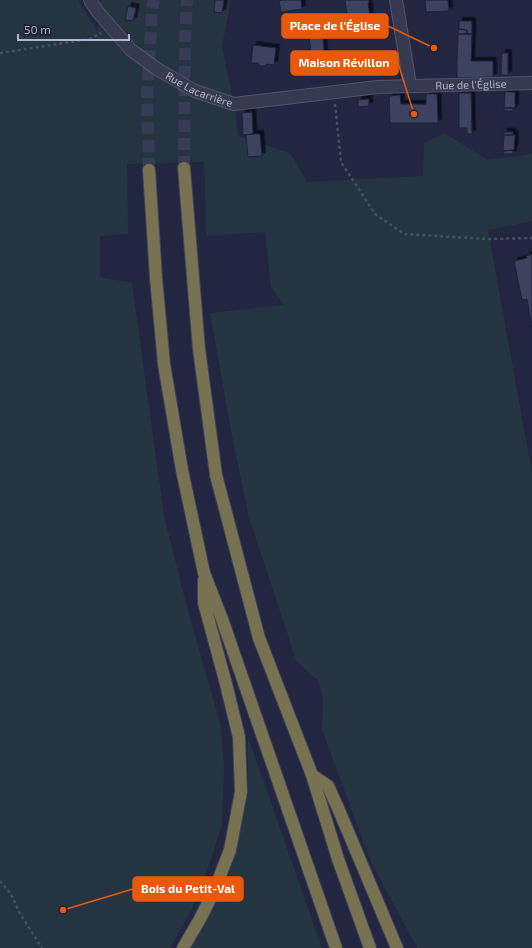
<svg xmlns="http://www.w3.org/2000/svg" width="532" height="948" font-family="'Exo 2',sans-serif">
<style>
.green{fill:#243541}
.building{fill:#3d4261;stroke:#1d2037;filter:url(#shadow)}
.lines{fill:none;stroke-linecap:round;stroke-linejoin:round}
.highway-tunnel{stroke:#383b55;stroke-width:12;stroke-dasharray:12 6;stroke-linecap:butt}
.minor-casing{stroke:#51546b;stroke-width:14}
.highway-casing{stroke:#3e4158;stroke-width:14}
.path{stroke:#3f515b;stroke-width:2.5;stroke-dasharray:3 3;stroke-linecap:butt}
.minor{stroke:#363950;stroke-width:12}
.highway{stroke:#777352;stroke-width:12}
.labels{text-anchor:middle;stroke-width:3;stroke-linejoin:round;paint-order:stroke}
.street-label{font-size:11px;fill:#b2b5cb;stroke:#1b1e35}
.leader{fill:none;stroke:#e8590c;stroke-width:1.5}
.callout-dot{fill:#e8590c;stroke:#1b1e35;stroke-width:1.5}
.callout{fill:#e8590c;stroke:#e8590c;stroke-width:1.5}
.callout-label{font-size:12px;text-anchor:middle;font-weight:bold;fill:#fff}
</style>
<defs>
<filter id="shadow"><feDropShadow dx="3.5" dy="-3.5" stdDeviation="0" flood-color="#0009"/></filter>
</defs>
<rect width="100%" height="100%" fill="#222640"/>
<path class="green" d="M 0,0 L 78,0 L 97,31 L 101,0 L 231,0 L 222,47 L 235,109 L 238,136 L 290,153 L 307,182 L 423,176 L 424,143 L 444,133 L 488,160 L 532,154 L 532,221 L 488,230 L 532,473 L 532,948 L 417,948 L 371,862 L 322,730 L 323,700 L 319,682 L 296,660 L 249,517 L 232,436 L 210,313 L 284,305 L 271,287 L 265,232 L 206,236 L 204,162 L 127,164 L 128,234 L 100,236 L 100,277 L 132,283 L 164,516 L 186,603 L 221,727 L 224,768 L 222,824 L 211,859 L 192,909 L 170,948 L 0,948 Z
M 248,737 L 322,948 L 189,948 L 234,848 L 248,794 Z"/>
<path class="building" d="M 215,0 L 224,0 L 222,13 L 214,12 Z
M 283,0 L 301,0 L 302,9 L 281,12 L 279,1 Z
M 345,0 L 369,0 L 369,3 L 368,3 L 370,18 L 348,21 Z
M 425,0 L 448,0 L 449,11 L 426,12 Z
M 128,6 L 136,8 L 133,21 L 125,20 Z
M 459,21 L 472,21 L 472,34 L 467,34 L 467,30 L 459,29 Z
M 459,29 L 467,30 L 467,34 L 458,34 Z
M 327,31 L 327,36 L 323,36 L 324,53 L 329,55 L 329,62 L 325,63 L 326,75 L 313,76 L 309,34 Z
M 458,34 L 472,34 L 471,61 L 493,61 L 493,77 L 457,78 L 457,62 Z
M 253,45 L 276,48 L 274,65 L 267,64 L 264,66 L 260,66 L 258,63 L 251,63 Z
M 502,53 L 508,53 L 508,75 L 501,75 Z
M 505,92 L 515,92 L 515,108 L 504,108 Z
M 459,93 L 471,93 L 472,134 L 467,134 L 467,128 L 459,128 Z
M 426,94 L 437,94 L 438,123 L 390,123 L 389,96 L 400,95 L 401,104 L 426,104 Z
M 369,99 L 369,106 L 358,107 L 358,100 Z
M 504,108 L 513,108 L 513,111 L 504,111 Z
M 252,112 L 253,134 L 243,135 L 242,113 Z
M 504,132 L 513,132 L 513,135 L 504,135 Z
M 253,134 L 260,134 L 262,156 L 248,157 L 246,135 Z
M 504,135 L 515,135 L 514,150 L 503,151 Z
M 513,150 L 513,154 L 503,154 L 503,151 Z
M 532,254 L 532,327 L 527,299 L 522,300 L 514,261 L 527,258 L 526,256 Z"/>
<g class="lines">
<path class="highway-tunnel" d="M 184,168 L 185,42 L 187,0
M 149,170 L 147,94 L 152,12 L 154,0"/>
<defs>
<g id="minor">
<path id="s1" d="M 90,0 L 98,12 L 131,50 L 157,69 L 195,91 L 234,104 L 378,87 L 532,83"/>
<path d="M 396,0 L 410,85"/>
</g>
<path id="highway" d="M 184,168 L 199,349 L 216,475 L 259,638 L 312,775 L 338,859 L 370,948
M 149,170 L 156,278 L 164,364 L 182,470 L 204,573 L 222,619 L 336,948
M 312,775 L 328,786 L 338,808 L 397,948
M 183,948 L 200,919 L 215,889 L 230,850 L 241,792 L 239,737 L 226,684 L 204,603 L 204,580"/>
</defs>
<use href="#minor" class="minor-casing"/>
<use href="#highway" class="highway-casing"/>
<path class="path" d="M 0,53 L 90,39 L 101,33
M 335,104 L 341,162 L 375,214 L 404,234 L 488,239 L 532,238
M 0,881 L 11,894 L 19,912 L 42,948"/>
<use href="#minor" class="minor"/>
<use href="#highway" class="highway"/>
</g>
<g class="labels">
<g class="street-label">
<text dy="4" stroke="none"><textPath href="#s1" startOffset="420">Rue de l'Église</textPath></text>
<text dy="4" stroke="none"><textPath href="#s1" startOffset="144">Rue Lacarrière</textPath></text>
</g>
</g>
<path class="leader" d="M434 48L388 26M414 114L398 63M63 910L133 889"/>
<g class="callout-dot">
<circle cx="434" cy="48" r="4"/>
<circle cx="414" cy="114" r="4"/>
<circle cx="63" cy="910" r="4"/>
</g>
<g class="callout">
<rect x="282" y="14" width="106" height="24" rx="4"/>
<rect x="291" y="51" width="107" height="24" rx="4"/>
<rect x="133" y="877" width="110" height="24" rx="4"/>
</g>
<g class="callout-label">
<text x="335" y="30">Place de l'Église</text>
<text x="344" y="67">Maison Révillon</text>
<text x="188" y="893">Bois du Petit-Val</text>
</g>
<path d="M18 34v6h111v-6" fill="none" stroke="#b2b5cb" stroke-width="2"/>
<text x="24" y="34" font-size="12" fill="#b2b5cb" stroke="#1b1e35" stroke-width="3" paint-order="stroke">50 m</text>
</svg>
